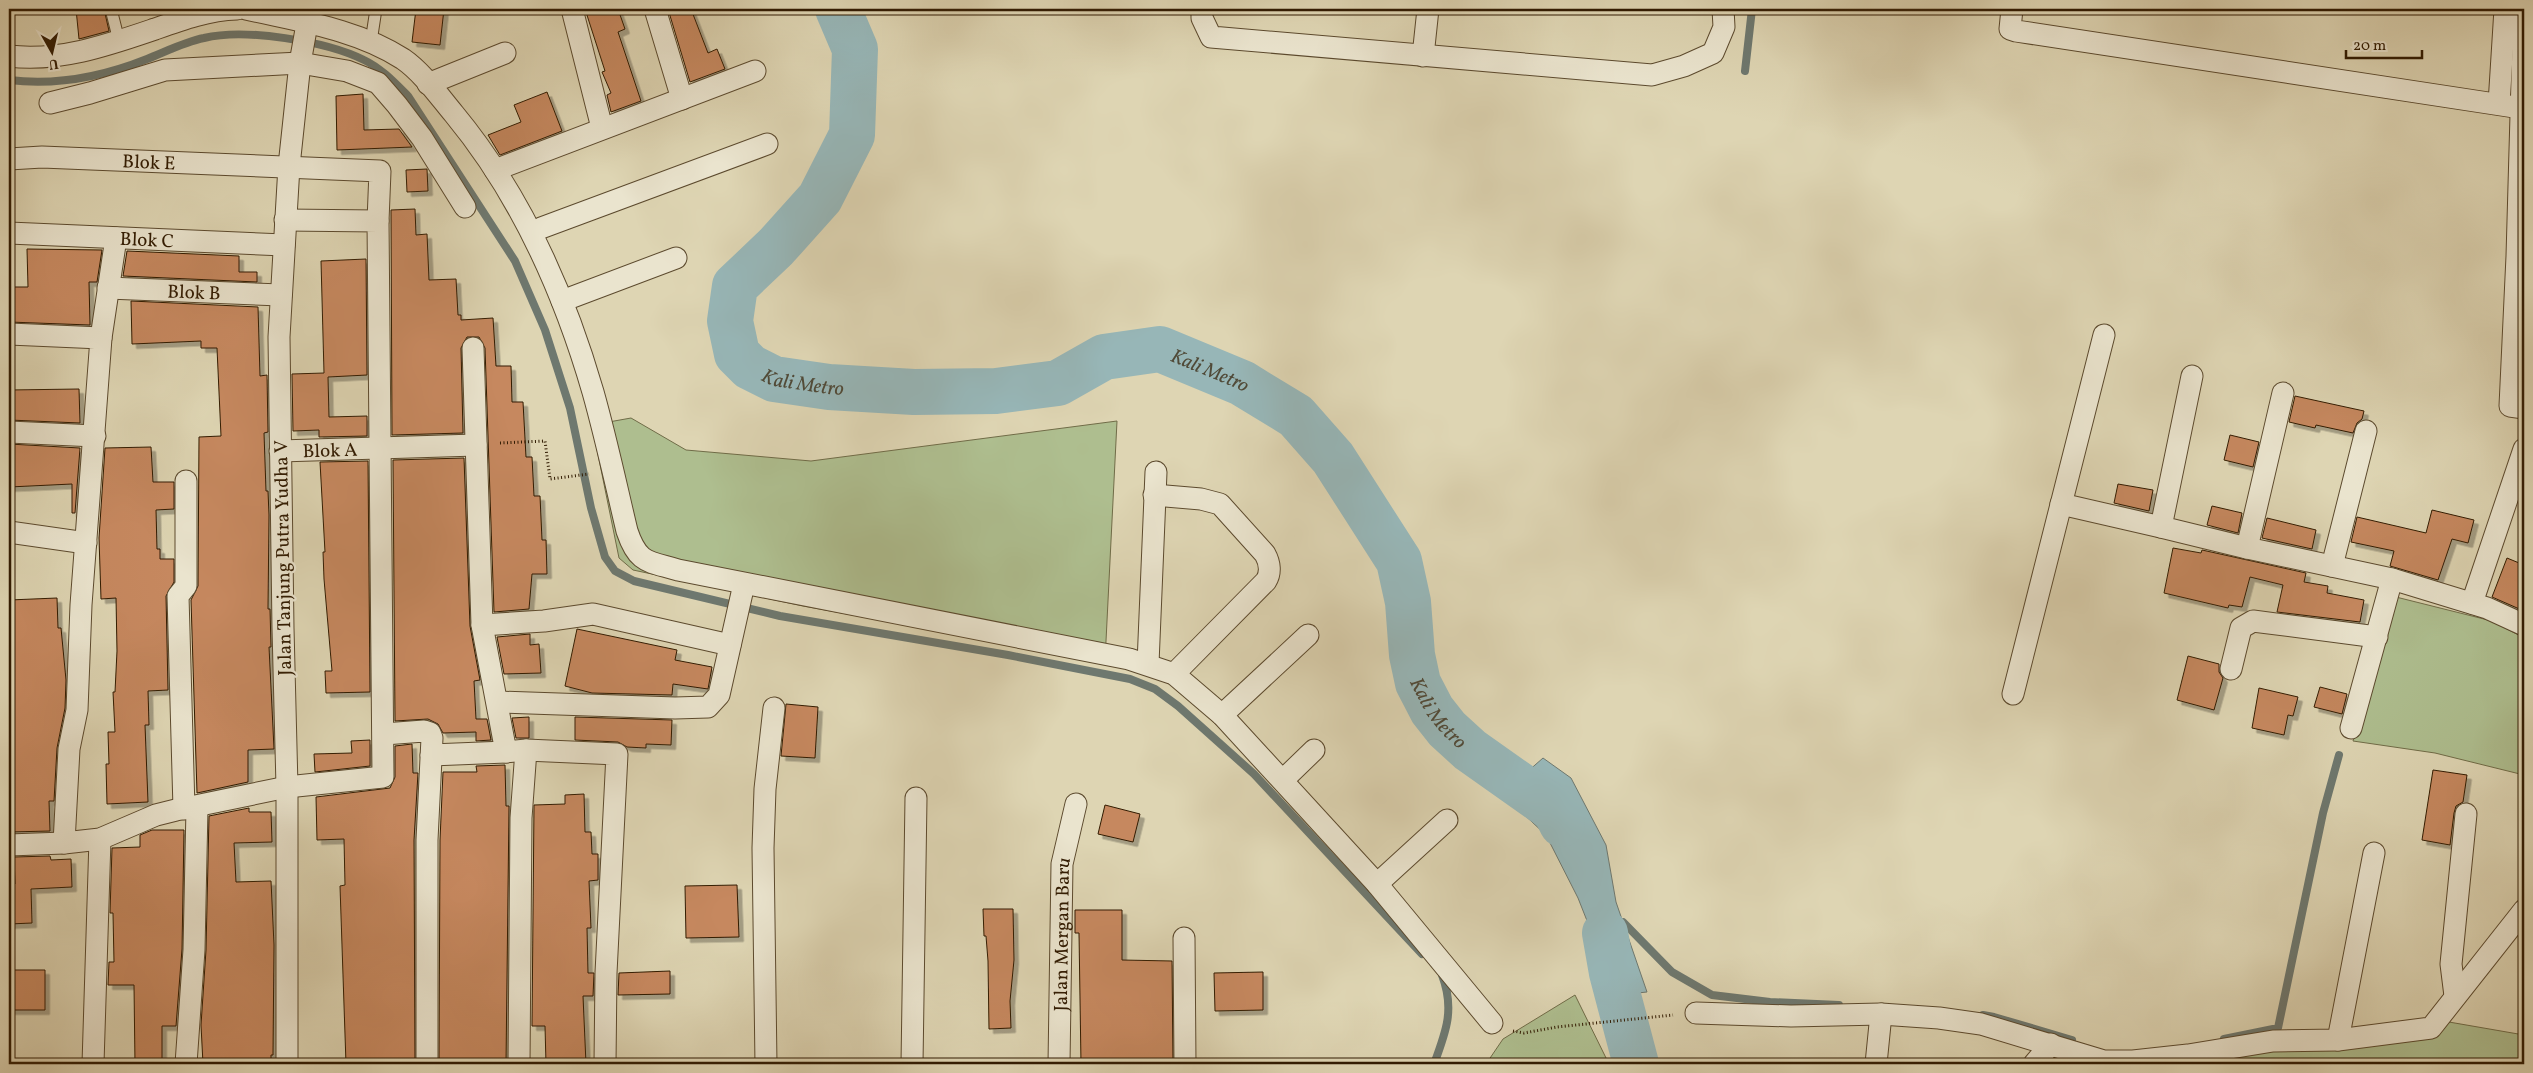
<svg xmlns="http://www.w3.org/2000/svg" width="2533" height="1073" font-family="Vollkorn,serif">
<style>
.green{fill:#aebe8f;stroke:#706c48}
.water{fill:#97b6b7;stroke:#6e786f}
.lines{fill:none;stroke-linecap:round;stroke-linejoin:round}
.stream{stroke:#6e786f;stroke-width:8}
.river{stroke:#97b6b7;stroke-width:46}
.building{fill:#c6885e;stroke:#311b02;filter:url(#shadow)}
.lane-casing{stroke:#5c4a2e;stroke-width:13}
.street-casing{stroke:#5c4a2e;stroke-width:23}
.path{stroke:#311b02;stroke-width:3;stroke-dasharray:1 2.5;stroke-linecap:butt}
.lane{stroke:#eae4ce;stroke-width:11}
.street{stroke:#eae4ce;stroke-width:21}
.labels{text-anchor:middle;stroke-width:4.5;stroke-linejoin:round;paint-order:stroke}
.street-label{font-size:19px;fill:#311b02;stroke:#eae4ce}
.water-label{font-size:20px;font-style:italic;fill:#504a38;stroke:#eae4ce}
</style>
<defs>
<filter id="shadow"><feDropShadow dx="4.5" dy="4.5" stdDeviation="0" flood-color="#0004"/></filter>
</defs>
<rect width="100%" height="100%" fill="#ded5b3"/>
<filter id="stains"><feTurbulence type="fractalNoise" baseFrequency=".004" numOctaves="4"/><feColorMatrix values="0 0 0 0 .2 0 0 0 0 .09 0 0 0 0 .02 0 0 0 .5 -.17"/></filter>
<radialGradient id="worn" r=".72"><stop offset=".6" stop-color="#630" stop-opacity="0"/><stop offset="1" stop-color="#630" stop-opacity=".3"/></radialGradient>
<path class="green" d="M 631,418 L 686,450 L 811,461 L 1117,421 L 1105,661 L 803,606 L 633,570 L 619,558 L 592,425 Z
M 2392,596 L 2492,621 L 2524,638 L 2524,775 L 2435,753 L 2353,741 Z
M 1575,995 L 1609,1064 L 1486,1064 L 1503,1039 Z
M 2449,1022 L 2524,1035 L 2524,1064 L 2177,1064 Z"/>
<path class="water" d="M 1543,758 L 1571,778 L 1606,845 L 1616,902 L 1647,992 L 1610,996 L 1595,941 L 1578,898 L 1546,835 L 1502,794 Z"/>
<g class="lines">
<path class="stream" d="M 1745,71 L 1752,9
M 9,80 C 57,86 102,77 147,59 C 165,52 184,42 204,38 C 245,28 326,41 364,60 C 381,68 395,83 408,96 L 515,261 L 545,330 L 570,408 L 591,508 L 605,557 L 615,571 L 634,581 L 780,616 L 1008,655 L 1130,679 L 1155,689 L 1178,706 L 1254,774 L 1422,954
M 1614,925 L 1623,922 L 1672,972 L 1712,995 L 1770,1002 L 1839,1005
M 1983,1015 L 1994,1017 L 2072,1040
M 2224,1039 L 2278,1028 L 2323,813 L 2339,755
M 1434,1064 C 1446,1032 1455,1009 1442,975"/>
<g class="river">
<path id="s1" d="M 838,9 L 855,49 L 852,135 L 820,198 L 776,247 L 735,286 L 730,321 L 737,354 L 750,367 L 774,379 L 829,387 L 914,392 L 996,391 L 1058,383 L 1104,357 L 1160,349 L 1242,383 L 1296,416 L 1333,458 L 1399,561 L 1408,602 L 1412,655 L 1418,683 L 1432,710 L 1447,729 L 1470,750 L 1555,810 L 1562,824"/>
<path d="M 1605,933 L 1612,973 L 1636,1064"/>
</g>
</g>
<path class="building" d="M 76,9 L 104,9 L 109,31 L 79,39 Z
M 416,9 L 444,9 L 440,45 L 412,42 Z
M 585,9 L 618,9 L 625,29 L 618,32 L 641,101 L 611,112 L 607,95 L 611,93 L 602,72 L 605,71 Z
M 668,9 L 691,9 L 708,53 L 717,49 L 725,69 L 690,82 Z
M 547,92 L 562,131 L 500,155 L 488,135 L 521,122 L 514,105 Z
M 363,94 L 364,130 L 399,129 L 412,147 L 337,150 L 336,96 Z
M 427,169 L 428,191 L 407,192 L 406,170 Z
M 415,209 L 416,235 L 427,234 L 429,280 L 456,279 L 458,315 L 461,315 L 461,320 L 493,318 L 496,366 L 511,366 L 512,402 L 523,402 L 526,457 L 532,457 L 534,496 L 540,496 L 542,540 L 546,540 L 547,574 L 532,574 L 529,609 L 494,612 L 485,348 L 479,337 L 467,337 L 461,348 L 463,433 L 392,435 L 391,210 Z
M 27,249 L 102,250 L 97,282 L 89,282 L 90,325 L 9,322 L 9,287 L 28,287 Z
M 127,251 L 239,256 L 239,272 L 257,272 L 257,282 L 123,276 Z
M 366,259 L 367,375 L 328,377 L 329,417 L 367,416 L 367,436 L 319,437 L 319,430 L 293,431 L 292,374 L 324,373 L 321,261 Z
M 131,301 L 258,307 L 260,376 L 267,375 L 268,432 L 264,433 L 266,491 L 268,491 L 269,515 L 268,609 L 270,609 L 271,647 L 269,647 L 274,749 L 248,750 L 248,782 L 197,793 L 191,600 L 198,586 L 199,437 L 221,436 L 217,348 L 201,348 L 201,341 L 132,344 Z
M 79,389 L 80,423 L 9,420 L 9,390 Z
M 2295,396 L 2364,411 L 2362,419 L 2357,423 L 2353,433 L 2316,425 L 2315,428 L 2289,422 Z
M 2230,435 L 2259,442 L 2253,467 L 2224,460 Z
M 9,444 L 80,448 L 75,513 L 72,513 L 72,484 L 9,487 Z
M 151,447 L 153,482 L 174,482 L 174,509 L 156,510 L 157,549 L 160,549 L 160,559 L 174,559 L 174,582 L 166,596 L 168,690 L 148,691 L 149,725 L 145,725 L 148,802 L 107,804 L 106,764 L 109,764 L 108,732 L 115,732 L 113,692 L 115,692 L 117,651 L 116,598 L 101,599 L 99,538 L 105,448 Z
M 464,458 L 470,626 L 480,680 L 474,681 L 476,719 L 487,719 L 491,740 L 476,741 L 476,732 L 443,733 L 438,724 L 428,719 L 395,721 L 393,460 Z
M 368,461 L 370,692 L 326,693 L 325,671 L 332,671 L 324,579 L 323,552 L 325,552 L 320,462 Z
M 2118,484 L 2153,490 L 2149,511 L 2114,503 Z
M 2212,506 L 2242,513 L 2238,533 L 2207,525 Z
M 2432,510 L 2474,520 L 2468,543 L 2452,539 L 2438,580 L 2390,566 L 2394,551 L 2351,542 L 2357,517 L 2426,533 Z
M 2267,518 L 2316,530 L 2312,549 L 2262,538 Z
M 2173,548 L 2201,553 L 2202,550 L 2306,573 L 2304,582 L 2328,586 L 2327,593 L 2364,600 L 2360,622 L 2277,612 L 2283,585 L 2250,577 L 2242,607 L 2229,605 L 2228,608 L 2164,593 Z
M 2507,558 L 2524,565 L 2524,611 L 2492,597 Z
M 57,598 L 58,628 L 61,628 L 66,680 L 65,708 L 57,748 L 54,801 L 49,801 L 50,831 L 9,832 L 9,600 Z
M 577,629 L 677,650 L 675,660 L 712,667 L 708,689 L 673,684 L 672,695 L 592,693 L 565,686 Z
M 530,634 L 530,645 L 539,644 L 541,673 L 504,674 L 497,637 Z
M 2188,656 L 2219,664 L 2219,672 L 2223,678 L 2214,710 L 2177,700 Z
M 2320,687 L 2347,694 L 2342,714 L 2314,707 Z
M 2259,688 L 2298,697 L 2293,716 L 2288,715 L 2284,735 L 2252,728 Z
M 786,704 L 818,707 L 815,758 L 781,756 Z
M 529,717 L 529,738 L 516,738 L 512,718 Z
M 575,717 L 672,720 L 671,745 L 646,744 L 646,748 L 627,747 L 618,742 L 575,740 Z
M 370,740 L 370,766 L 315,772 L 314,754 L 352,753 L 351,741 Z
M 412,744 L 413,773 L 418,773 L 414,840 L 415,1064 L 346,1064 L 340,886 L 345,885 L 344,839 L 317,840 L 316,797 L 390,788 L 395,777 L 395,746 Z
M 505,765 L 506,806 L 509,806 L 506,1064 L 439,1064 L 440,840 L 443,772 L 477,772 L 476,766 Z
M 2433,770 L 2467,775 L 2463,802 L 2456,806 L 2454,813 L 2450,845 L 2422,840 Z
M 584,794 L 585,832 L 591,832 L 592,854 L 598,854 L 598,880 L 589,881 L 591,928 L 587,928 L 588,973 L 594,973 L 593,996 L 583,996 L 586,1064 L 546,1064 L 545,1026 L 532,1026 L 534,805 L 565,804 L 565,795 Z
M 1105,805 L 1140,814 L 1133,842 L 1098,834 Z
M 249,808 L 249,812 L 271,812 L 272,842 L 234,843 L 236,882 L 271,881 L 274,945 L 273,1055 L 271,1055 L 271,1064 L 203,1064 L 201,1025 L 206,950 L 209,816 Z
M 152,830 L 184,830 L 182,949 L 176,1026 L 162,1026 L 162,1064 L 135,1064 L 134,985 L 108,985 L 109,962 L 114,962 L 113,913 L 110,913 L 112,848 L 140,847 L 140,835 Z
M 50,856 L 51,860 L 71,859 L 72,887 L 31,889 L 32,923 L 9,924 L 9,885 L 15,884 L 14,857 Z
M 737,885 L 739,937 L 686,938 L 685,886 Z
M 983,909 L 1013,909 L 1014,960 L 1010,1001 L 1011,1028 L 989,1029 L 988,961 L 986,936 L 984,936 Z
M 1075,910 L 1122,910 L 1122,960 L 1172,961 L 1173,1064 L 1081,1064 L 1079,933 L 1075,933 Z
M 9,970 L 45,970 L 45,1010 L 9,1010 Z
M 670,971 L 670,994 L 618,995 L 619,973 Z
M 1263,972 L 1263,1010 L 1215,1011 L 1214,973 Z"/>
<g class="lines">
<defs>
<path id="lane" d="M 111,9 L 117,33
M 371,42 L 376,9"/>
<g id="street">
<path d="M 246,9 C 298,21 357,29 403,59 C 422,72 439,96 454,114 C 521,195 564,292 593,392 C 606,438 616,485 627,531 C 638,564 648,561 678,570 L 1129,659 L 1174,674 L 1222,715 L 1377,884 L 1492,1023"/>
<path d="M 572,9 L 602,128"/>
<path d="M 655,9 L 682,99"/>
<path d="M 1202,9 L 1202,18 L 1211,37 L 1652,75 L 1684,66 L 1713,53 L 1724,27 L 1723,9"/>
<path d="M 2012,9 L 2010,29 L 2016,31 L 2521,108"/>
<path d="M 2524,9 L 2517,256 L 2510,406 L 2524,408"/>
<path d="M 9,56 C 60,62 108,45 155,29 C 183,19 208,10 237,9"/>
<path d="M 1423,56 L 1428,9"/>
<path d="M 428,84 L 505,53"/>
<path d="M 50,103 L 90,93 L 165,70 L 300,63 L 347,71 L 378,83 L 397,105 L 422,138 L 465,207"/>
<path d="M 2499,104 L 2505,9"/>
<path id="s2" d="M 9,159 L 42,157 L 380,171 L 378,221"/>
<path d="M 495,170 L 755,71"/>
<path d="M 541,228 L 767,144"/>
<path id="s3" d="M 9,233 L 284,245"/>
<path id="s4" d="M 108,288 L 281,295"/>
<path d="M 562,301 L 676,258"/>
<path d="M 9,334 L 101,338 L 81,605 L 77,710 L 69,749 L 64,843 L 100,839 L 156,815 L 176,810 L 287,787 L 383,777 L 378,221 L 285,220"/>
<path d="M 101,338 L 116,238"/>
<path d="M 473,348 L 482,625 L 506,752 L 526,750 L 617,754 L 606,973 L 605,1064"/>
<path d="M 2192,376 L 2161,527 L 2247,548"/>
<path d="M 2283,393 L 2247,548 L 2392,579"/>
<path d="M 9,432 L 95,436"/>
<path id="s5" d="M 280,451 L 476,445"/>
<path d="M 1154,495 L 1201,499 L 1220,504 L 1265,554 C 1270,563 1271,573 1266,581 L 1174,674"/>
<path d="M 2061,504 L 2161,527"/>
<path d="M 9,532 L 86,543"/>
<path d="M 2332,566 L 2366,431"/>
<path d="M 2472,603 L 2524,449"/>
<path d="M 482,625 L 544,621 L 593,614 L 730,645"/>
<path d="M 1148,664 L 1156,472"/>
<path d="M 2231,669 L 2241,628 L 2253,621 L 2377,637"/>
<path d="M 2013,694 L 2104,335"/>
<path d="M 498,702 L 675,708 L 708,707 L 719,695 L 744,584"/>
<path d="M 1222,715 L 1308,635"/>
<path d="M 2351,728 L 2392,579 L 2487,608 L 2524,625"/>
<path d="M 384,734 L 424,731 L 430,733 L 432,738 L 427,840 L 427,1064"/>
<path d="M 431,755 L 506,752"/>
<path d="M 1283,780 L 1314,750"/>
<path d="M 184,809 L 178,596 L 186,586 L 186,481"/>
<path d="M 9,845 L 64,843"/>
<path d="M 1377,884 L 1447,820"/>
<path d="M 1184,938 L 1185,1064"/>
<path d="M 2455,996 L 2451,964 L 2466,814"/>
<path d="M 1696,1013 L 1791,1016 L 1881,1014 L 1939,1018 L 1981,1024 L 2104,1061 L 2133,1061 L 2188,1055 L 2273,1041 L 2338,1040 L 2431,1028 L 2524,910"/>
<path d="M 2338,1040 L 2374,853"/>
<path d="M 93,1064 L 100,839"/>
<path d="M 186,1064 L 194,950 L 197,808"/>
<path d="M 287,1064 L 287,787 L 283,628 L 279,337 L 289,166 L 300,63 L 307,24"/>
<path d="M 519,1064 L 521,818 L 526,750"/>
<path d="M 766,1064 L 763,848 L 765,789 L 774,708"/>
<path d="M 912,1064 L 916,798"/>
<path id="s6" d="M 1059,1064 L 1062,864 L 1076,804"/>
<path d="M 1876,1064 L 1881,1014"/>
<path d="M 2034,1064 L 2051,1044"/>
</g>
</defs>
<use href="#lane" class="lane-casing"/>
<use href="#street" class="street-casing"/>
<path class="path" d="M 500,443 L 545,441 L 550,479 L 589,474
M 1513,1031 L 1524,1033 L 1557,1027 L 1673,1015"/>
<use href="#lane" class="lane"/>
<use href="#street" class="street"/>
</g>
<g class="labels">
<g class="street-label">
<text dy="7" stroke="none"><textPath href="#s2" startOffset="140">Blok E</textPath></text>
<text dy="7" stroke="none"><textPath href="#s3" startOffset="138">Blok C</textPath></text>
<text dy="7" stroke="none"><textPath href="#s4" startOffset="86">Blok B</textPath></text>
<text dy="7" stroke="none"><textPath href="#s5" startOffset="50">Blok A</textPath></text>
<text transform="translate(282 558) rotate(-91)" y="7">Jalan Tanjung Putra Yudha V</text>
<text dy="7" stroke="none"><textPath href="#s6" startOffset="130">Jalan Mergan Baru</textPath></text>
</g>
<g class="water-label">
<text dy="7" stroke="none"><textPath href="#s1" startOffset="886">Kali Metro</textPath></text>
<text dy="7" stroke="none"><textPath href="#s1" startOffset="466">Kali Metro</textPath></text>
<text dy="7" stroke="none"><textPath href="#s1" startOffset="1322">Kali Metro</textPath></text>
</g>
</g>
<rect width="2533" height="1073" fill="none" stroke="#ded5b3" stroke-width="30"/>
<rect x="10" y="10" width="2513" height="1053" fill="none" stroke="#311b02" stroke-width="2.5"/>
<rect x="15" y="15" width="2503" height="1043" fill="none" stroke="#311b02"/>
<g transform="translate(52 52) rotate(172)" stroke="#eae4ce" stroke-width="4" paint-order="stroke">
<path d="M0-4L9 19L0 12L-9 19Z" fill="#311b02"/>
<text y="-8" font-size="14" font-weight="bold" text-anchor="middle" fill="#311b02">U</text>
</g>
<path d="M2346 50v8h76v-8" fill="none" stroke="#311b02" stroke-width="2.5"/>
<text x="2353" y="50" font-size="15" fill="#311b02" stroke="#eae4ce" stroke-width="4" paint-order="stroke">20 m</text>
<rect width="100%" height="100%" filter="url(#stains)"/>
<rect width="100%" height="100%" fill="url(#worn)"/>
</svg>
